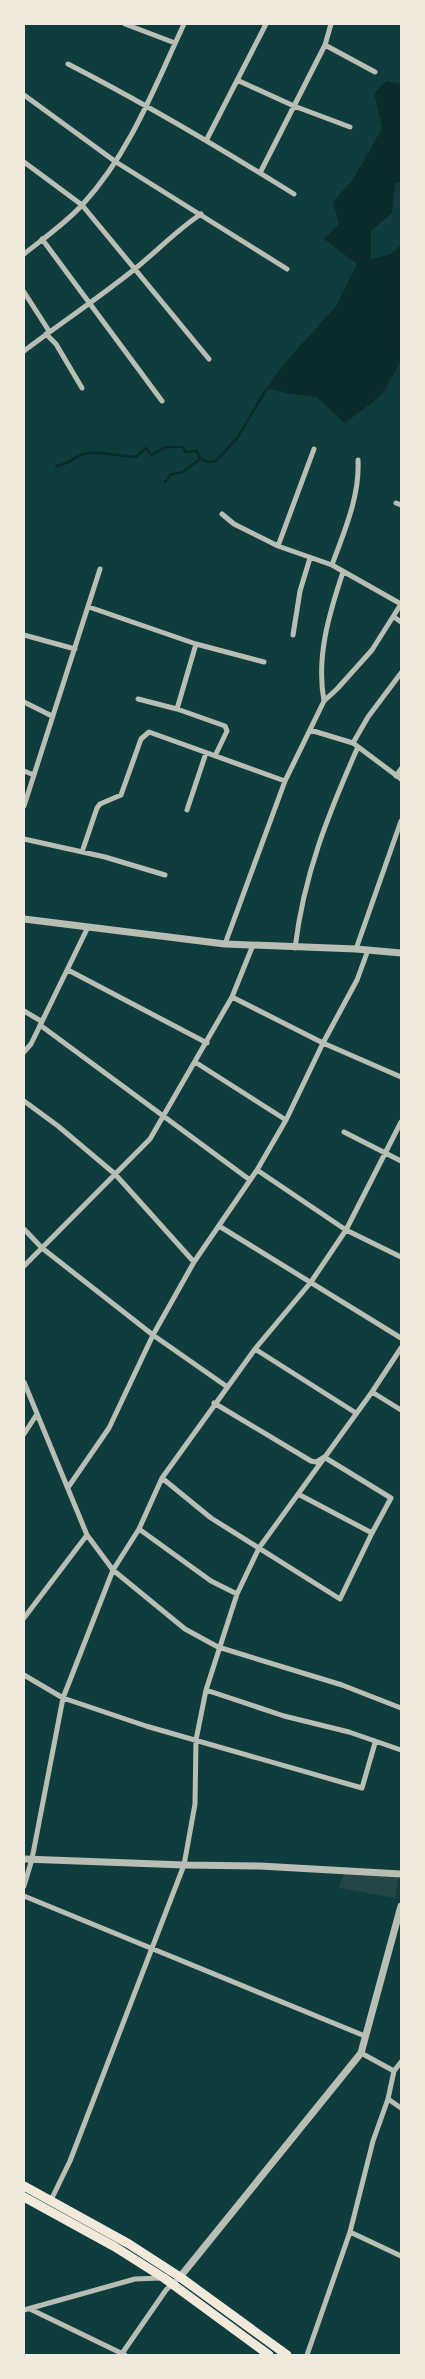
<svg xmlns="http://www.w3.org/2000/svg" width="425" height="2379" font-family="Karla,sans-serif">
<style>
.green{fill:#244646}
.water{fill:#0a2a2b}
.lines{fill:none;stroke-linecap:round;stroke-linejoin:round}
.stream{stroke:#0a2a2b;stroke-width:2.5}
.minor{stroke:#b8beb3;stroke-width:5}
.tertiary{stroke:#b8beb3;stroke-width:7}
.trunk{stroke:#f1e9da;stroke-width:9}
</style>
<rect width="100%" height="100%" fill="#0f3d3e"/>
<path class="green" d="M 344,1872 L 399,1874 L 395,1898 L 339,1888 Z"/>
<path class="water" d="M 387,81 L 401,84 L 401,182 L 395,183 L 392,213 L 371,231 L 371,259 L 389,255 L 401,245 L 401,360 L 382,395 L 345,423 L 316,397 L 286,393 L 267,388 L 282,366 L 336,306 L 357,264 L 324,239 L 339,224 L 333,202 L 354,178 L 382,128 L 374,93 Z"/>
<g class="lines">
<path class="stream" d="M 56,466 C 71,464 75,455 88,453 C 100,451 122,457 136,457 L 146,448 L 151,455 L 166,447 L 183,447 L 185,452 L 197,451 L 200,459
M 165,482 L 170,475 L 183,472 L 200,459 L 209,462 L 216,461 L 238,437 L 267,388"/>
<path class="minor" d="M 125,24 L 175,43
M 325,45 L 375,72
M 68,64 C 146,104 220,148 294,194
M 237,80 L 294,106 L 350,127
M 24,95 L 116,162 L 287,269
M 207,139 L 266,24
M 24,162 L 82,205 L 209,359
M 260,173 L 325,45 L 331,24
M 42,239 L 162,401
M 24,254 C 44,238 66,223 83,204 C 130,153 155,86 184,24
M 24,292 L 49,331
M 46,334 L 56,344 L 82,388
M 24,351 C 61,323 100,297 136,268 C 158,250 177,230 201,214
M 396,503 L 401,505
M 222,514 L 234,524 L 278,546 L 332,565 L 401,604
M 278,546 L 314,449
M 332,565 C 344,532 360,496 358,460
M 89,607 L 196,644 L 264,662
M 394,617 L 401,622
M 24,635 L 75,649
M 293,635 L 300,591 L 310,558
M 138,699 L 177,709 L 225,726 L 227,731 L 215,756
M 324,701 C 316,657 329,614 343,572
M 24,702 L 52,716
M 177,709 L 196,644
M 310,730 L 353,743 L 401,779
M 353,743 L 368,717 L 401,673
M 24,771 L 34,775
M 396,776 L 401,769
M 24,806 L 100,569
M 187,810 L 206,753
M 24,839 L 105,857 L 165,875
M 82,852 L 97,808 L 100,804 L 121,795 L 141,739 L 149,732 L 285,781
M 225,944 L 285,781 L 324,701 L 337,689 L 372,650 L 401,604
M 295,948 C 304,874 328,815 357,749
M 356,949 L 401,821
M 68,970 L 207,1043
M 232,997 L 323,1043 L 401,1077
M 24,1011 L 41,1021
M 40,1025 L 250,1180
M 24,1052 L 31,1044 L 88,927
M 195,1062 L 286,1120
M 24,1101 L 58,1126 L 115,1174 L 194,1262
M 344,1132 L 401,1161
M 257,1170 L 346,1230 L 401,1257
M 219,1226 L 401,1338
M 24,1229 L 42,1248 L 153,1335 L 226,1386
M 24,1266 L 150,1139 L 232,997 L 253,945
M 255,1349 L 356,1413
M 24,1382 L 87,1535 L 113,1570 L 185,1629 L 218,1647 L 342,1685 L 401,1708
M 372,1392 L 401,1410
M 24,1434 L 37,1414
M 162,1478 L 211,1518 L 340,1599 L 372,1533 L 391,1498 L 324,1457 L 316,1462 L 311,1461 L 214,1403
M 69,1486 L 109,1428 L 153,1335 L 194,1262 L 257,1170 L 286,1120 L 323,1043 L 357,980 L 368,950
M 298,1494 L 372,1533
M 139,1529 L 211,1581 L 237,1594
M 24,1618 L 87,1535
M 24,1675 L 63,1698 L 146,1726 L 362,1788 L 375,1743
M 206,1690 L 284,1716 L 349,1732 L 401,1750
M 24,1886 L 32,1859 L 63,1698 L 113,1570 L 139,1529 L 162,1478 L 255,1349 L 311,1282 L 346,1230 L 401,1122
M 24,1896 L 365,2036
M 361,2053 L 394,2071
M 388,2099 L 401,2108
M 51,2200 L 70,2161 L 184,1865 L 195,1804 L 196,1740 L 206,1690 L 237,1594 L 259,1548 L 372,1392 L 401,1348
M 350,2232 L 401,2256
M 30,2309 L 125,2355
M 24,2310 L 135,2279 L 161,2278
M 121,2355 L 166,2290 L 180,2277
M 307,2355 L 350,2232 L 373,2141 L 388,2099 L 394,2071 L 401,2062"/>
<path class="tertiary" d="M 24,919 L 225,944 L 356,949 L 401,953
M 24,1859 L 184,1865 L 260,1866 L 401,1874
M 180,2277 L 361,2053 L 401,1906"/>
<path class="trunk" d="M 24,2186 L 129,2244 L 180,2277 L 287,2355
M 24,2197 L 115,2247 L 164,2278 L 269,2355"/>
</g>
<rect width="425" height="2379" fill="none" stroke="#f1e9da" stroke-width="50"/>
</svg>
